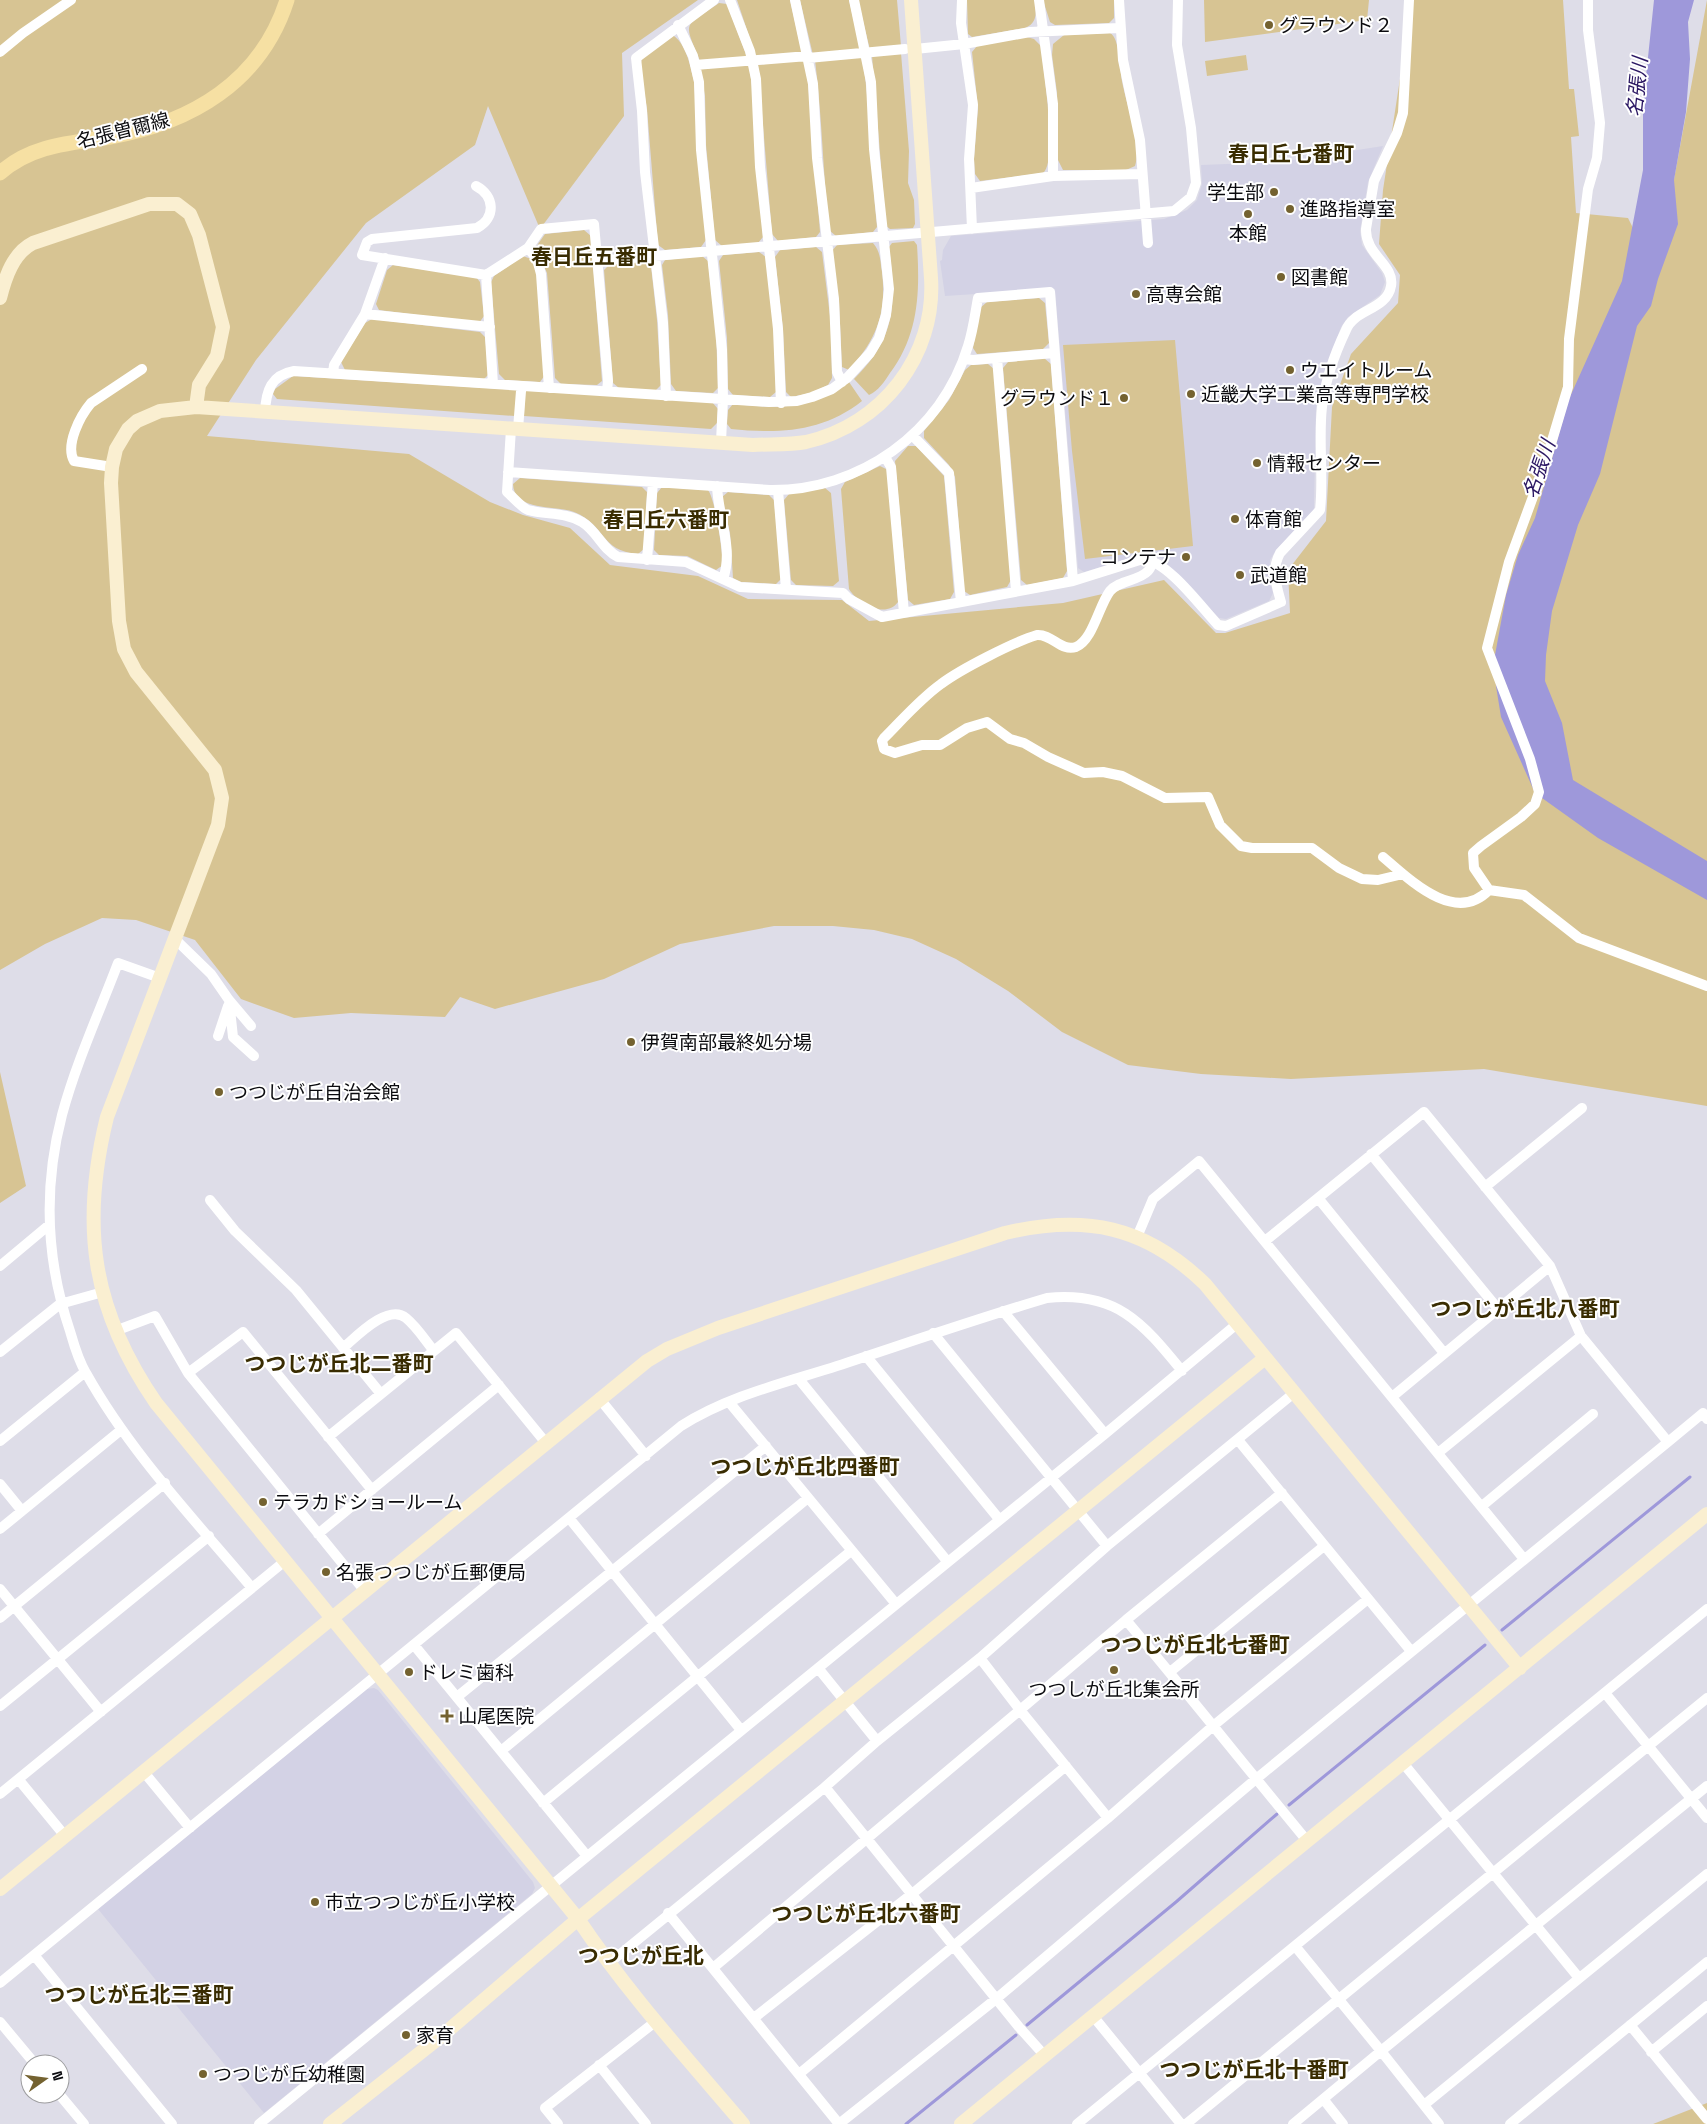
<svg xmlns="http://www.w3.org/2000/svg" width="1707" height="2124" font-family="'Space Grotesk','Noto Sans JP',sans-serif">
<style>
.built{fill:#d3d2e5}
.green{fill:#d7c493}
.water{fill:#9e98da}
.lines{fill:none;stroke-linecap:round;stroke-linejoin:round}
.stream{stroke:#9e98da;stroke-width:3}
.street{stroke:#fff;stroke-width:10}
.secondary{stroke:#faefd1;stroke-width:14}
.primary{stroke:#f6e0a3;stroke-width:15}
.poi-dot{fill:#746230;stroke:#fff;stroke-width:2}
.labels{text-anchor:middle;stroke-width:4;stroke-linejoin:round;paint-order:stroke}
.poi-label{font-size:19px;fill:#0b0b0f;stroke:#fff;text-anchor:start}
.street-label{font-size:19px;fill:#0b0b0f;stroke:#fff}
.water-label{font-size:20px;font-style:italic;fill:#2b1763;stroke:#fff}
.quarter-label{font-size:21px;font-weight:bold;fill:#392c01;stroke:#fff}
</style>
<rect width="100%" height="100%" fill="#dedde8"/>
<path class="built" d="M 1383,146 L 1368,182 L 1360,231 L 1362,245 L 1382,273 L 1385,282 L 1380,295 L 1348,317 L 1341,327 L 1333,349 L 1316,407 L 1314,508 L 1313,512 L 1276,550 L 1270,560 L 1269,577 L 1273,593 L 1269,601 L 1226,619 L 1219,618 L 1162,559 L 1155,555 L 1144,554 L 1084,572 L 1078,568 L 1055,289 L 945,296 L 940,261 L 942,260 L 943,250 L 951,236 L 1164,219 L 1187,210 L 1197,200 L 1202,184 L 1201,165 L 1280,162 Z
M 374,1688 L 378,1690 L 533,1882 L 535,1888 L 532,1894 L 264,2113 L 98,1909 L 367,1689 Z"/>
<path class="green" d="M 0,0 L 698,0 L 622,53 L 624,116 L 540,229 L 488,106 L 475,145 L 366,223 L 256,360 L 207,436 L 409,454 L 490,502 L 523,515 L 570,528 L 610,565 L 698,576 L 748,599 L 842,600 L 869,621 L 1063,603 L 1164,580 L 1216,633 L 1225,633 L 1290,613 L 1288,570 L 1326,521 L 1332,407 L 1351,354 L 1398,303 L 1400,275 L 1379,244 L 1383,190 L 1412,0 L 1563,0 L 1569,89 L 1574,89 L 1579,136 L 1571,137 L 1576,213 L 1628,218 L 1658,278 L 1659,261 L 1707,0 L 1707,1106 L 1484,1069 L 1291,1079 L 1201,1074 L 1128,1065 L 1062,1032 L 1008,991 L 956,959 L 912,939 L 874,930 L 833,926 L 774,926 L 680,944 L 604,979 L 495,1009 L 460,997 L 445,1017 L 351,1013 L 294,1018 L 241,999 L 195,940 L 136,920 L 102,918 L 45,944 L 0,970 Z
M 737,0 L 790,0 L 802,53 L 756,57 Z
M 800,0 L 849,0 L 861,52 L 813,55 Z
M 858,0 L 897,0 L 901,46 L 870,50 Z
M 967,0 L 1035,0 C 1036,12 1038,23 1025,28 L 972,37 L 968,34 Z
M 1043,0 L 1114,0 L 1114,18 L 1109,23 L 1055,25 L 1050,22 Z
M 1204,0 L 1369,0 L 1367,20 L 1205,42 Z
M 719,3 L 727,4 L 747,57 L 700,61 C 683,20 683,28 719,3 Z
M 1110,33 C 1120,38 1120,70 1122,81 C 1126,104 1142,144 1135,166 L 1126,170 L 1063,170 L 1058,160 L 1057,93 L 1052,55 L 1053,44 L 1064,35 Z
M 671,34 C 686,42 690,65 694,81 L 706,240 L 701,247 L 665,250 L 658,245 L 647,109 L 640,67 L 642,58 Z
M 1027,37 L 1034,39 L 1041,46 C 1043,66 1058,163 1043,173 L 980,181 L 975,174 L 974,159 L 978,108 L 972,52 L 977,46 Z
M 901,53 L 909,151 L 908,183 L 914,200 L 915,224 L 913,228 L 890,229 L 886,226 L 872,56 Z
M 862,55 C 871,111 871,170 877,227 L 873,232 L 836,236 L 829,230 C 823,173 822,116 815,60 Z
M 1246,55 L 1248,70 L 1207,76 L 1205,61 Z
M 804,59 L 808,82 L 820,232 L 816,237 L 778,241 L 772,234 L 758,65 Z
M 749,65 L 752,86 L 763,237 L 758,243 L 722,246 L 715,240 L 706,145 L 705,96 L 700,69 Z
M 584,230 L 591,236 L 602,381 L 597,385 L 561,384 L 555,378 L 547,273 L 537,251 L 538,244 L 545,234 Z
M 914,241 L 917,245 C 920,292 919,334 890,373 C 885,381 878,391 869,395 L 854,379 C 897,337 896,302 889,247 L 892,243 Z
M 873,243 C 881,252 880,261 882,272 C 887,314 876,340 849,370 L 842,367 L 839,301 L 831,252 L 837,245 Z
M 816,247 L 822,252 L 831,324 L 832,378 L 828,385 L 811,393 L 791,397 L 786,392 L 783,329 L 775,257 L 780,250 Z
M 759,252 L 766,257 L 773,311 L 776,392 L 770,397 L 733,395 L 728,389 L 727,338 L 719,261 L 723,255 Z
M 523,256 L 531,259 L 537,272 L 545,375 L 540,382 L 505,380 L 499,374 L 491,282 L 494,276 Z
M 702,256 L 708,261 L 716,331 L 718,388 L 713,393 L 676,391 L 671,384 L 668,315 L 662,265 L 665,260 Z
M 645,261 L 651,266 L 657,320 L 661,385 L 655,391 L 619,388 L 613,383 L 604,270 L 609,265 Z
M 393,265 L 476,277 L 480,282 L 484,316 L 479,323 L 379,310 L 376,304 L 387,270 Z
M 1039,298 L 1045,303 L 1049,343 L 1043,349 L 977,354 L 973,348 L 980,308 L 987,302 Z
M 372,319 L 480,332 L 485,337 L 489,374 L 483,380 L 345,370 L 341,362 L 365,323 Z
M 1175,340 L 1193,546 L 1085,559 L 1072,451 L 1063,345 Z
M 1044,358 L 1051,364 L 1067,571 L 1063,578 L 1027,585 L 1021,580 L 1003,368 L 1008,362 Z
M 988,364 L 994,369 L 1011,580 L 1007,587 L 970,595 L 964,591 L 955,477 L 949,465 L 924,438 L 924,431 L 949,400 L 965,370 L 971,365 Z
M 293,376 L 517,390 L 515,416 L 277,399 L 273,394 L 275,389 Z
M 849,382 L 862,401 C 823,432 779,434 731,429 L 727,424 L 728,410 L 733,404 C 783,409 806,410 849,382 Z
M 525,390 L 712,402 L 718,409 L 717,423 L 711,429 L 524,416 Z
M 908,446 L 916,446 L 944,476 L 954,592 L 950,599 L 914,605 L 908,600 L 895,461 Z
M 880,466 L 888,470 L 898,602 C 886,619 858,604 849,589 L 841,489 L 845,482 Z
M 520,478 L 642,487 L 647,492 L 644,549 L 638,554 C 599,551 607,525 574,512 C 556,505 514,512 513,484 Z
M 662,487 L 708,490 C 716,501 722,550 723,565 L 716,570 L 687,556 L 659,555 L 654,550 L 657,493 Z
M 825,488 L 831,493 L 839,581 L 833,586 L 796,585 L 791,580 L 784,500 L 789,494 Z
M 728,492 L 769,495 L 774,500 L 782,578 L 776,584 L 741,582 L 733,578 L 730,533 L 722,497 Z
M 0,1072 L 26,1186 L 0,1203 Z
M 1707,2103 L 1707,2124 L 1653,2124 Z"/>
<path class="water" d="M 1654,0 L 1694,0 L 1688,22 L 1690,59 L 1686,112 L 1674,180 L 1678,224 L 1658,279 L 1651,306 L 1637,326 L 1600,474 L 1578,525 L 1552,611 L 1546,655 L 1545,681 L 1562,723 L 1573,780 L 1707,861 L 1707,900 L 1598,838 L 1535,793 L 1501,717 L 1496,686 L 1495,655 L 1506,595 L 1518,555 L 1535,518 L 1569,399 L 1622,281 L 1643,170 L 1643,105 Z"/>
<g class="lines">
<path class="stream" d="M 1502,1630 L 1690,1477
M 1289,1805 L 1485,1645
M 1027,2025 L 1176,1902 L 1277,1814
M 906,2124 L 1016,2035"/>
<path class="street" d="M 730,0 L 750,51 L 756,79 L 760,167 L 778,329 L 781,403
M 795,0 L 813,84 L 817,158 L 834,299 L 837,372 L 842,382
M 962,0 L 961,23 L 973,105 L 969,159 L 972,229
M 1039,0 L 1053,104 L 1053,176
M 1119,0 L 1123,60 L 1140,140 L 1148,243
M 1588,0 L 1588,30 L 1600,123 L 1597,158 L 1588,189 L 1569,339 L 1568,387 L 1545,464 L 1509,562 L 1487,648 L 1530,759 L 1539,792 L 1535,804 L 1521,817 L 1481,846 L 1473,853 L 1474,868 L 1489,890 L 1524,895 L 1579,938 L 1707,986
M 678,25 L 693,56 L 699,82 L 701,150 L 722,350 L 723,399 L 721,442
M 915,49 L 964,44 L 1030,32 L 1119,28
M 0,52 L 23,33 L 71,0
M 808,58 L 905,49
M 695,65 L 808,56
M 476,186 C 495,196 496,218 477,228 L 372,239 L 367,242 L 362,255 L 486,275 L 528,248 L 541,229 L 594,224 L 608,381 L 607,391
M 971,188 L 1053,176 L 1142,174
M 528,248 L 537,259 L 541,274 L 549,388
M 597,261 L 1174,211 L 1191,197 L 1196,183 L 1191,128 L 1177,45 L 1178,0
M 486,275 L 493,384
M 365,314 L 490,327
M 997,358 L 1016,591
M 964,359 L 973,360 L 1054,353
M 333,373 L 334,365 L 365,314 L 385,258
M 666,396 L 663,323 L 645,172 L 642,111 L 636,58 L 714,0
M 265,412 C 266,391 271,375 294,371 L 769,402 L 797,401 L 812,397 L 832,389 L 847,378 L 870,353 L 879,338 L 886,315 L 889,289 L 874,149 L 871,82 L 854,0
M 511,429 L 507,492 C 513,497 521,507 528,510 C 546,515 566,512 582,522 C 597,531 602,549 618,557 L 686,562 L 740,587 L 843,593 L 849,599 L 882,617 L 1073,581 L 1143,559 C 1168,561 1201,607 1218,625 L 1226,626 L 1281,602 C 1276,584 1271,570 1280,553 L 1320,510 C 1324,476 1318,441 1322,407 C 1325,382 1335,353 1346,330 C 1354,309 1387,310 1391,286 C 1395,265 1365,255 1366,229 L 1374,181 L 1397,133 L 1403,113 L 1409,0
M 518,429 L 521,391
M 912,435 L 949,473 L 961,602
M 885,457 L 891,467 L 904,613
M 112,467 L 74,461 C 65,445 80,416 91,403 L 142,369
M 508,472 L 770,490 C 859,491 942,433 968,346 C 973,331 975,314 978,298 L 1050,292 L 1073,581
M 717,486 C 718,517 734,549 723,579
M 778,490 L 786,589
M 647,560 L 653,482
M 1153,561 C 1152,564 1150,569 1148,571 C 1139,581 1119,580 1110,591 C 1099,605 1093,640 1076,647 C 1061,652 1052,634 1037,635 C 1014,642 961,669 941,684 C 920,699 902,720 884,738 L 882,741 L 884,749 L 895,753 L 922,745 L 940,745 L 967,728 L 987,722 L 1010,739 L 1024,743 L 1048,757 L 1084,773 L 1103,772 L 1122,776 L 1165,798 L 1208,797 L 1220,825 L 1241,846 L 1252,848 L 1312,848 L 1339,868 L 1362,879 L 1378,880 L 1403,874
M 1383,857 C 1410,880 1455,925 1489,890
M 175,939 L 211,974 L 229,1000 L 251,1026
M 160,978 L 118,963 C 99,1013 76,1063 62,1115 C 43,1188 46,1260 70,1331 C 74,1345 78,1360 86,1373 C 130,1452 194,1519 252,1588
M 229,1000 L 233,1037 L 254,1056
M 218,1036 L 228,1006
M 1371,1154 L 1498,1309
M 1485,1187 L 1582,1108
M 1318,1198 L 1444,1353
M 210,1200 L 235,1231 L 296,1290 L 381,1394
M 1137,1237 L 1153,1199 L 1199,1161 L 1524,1559
M 0,1266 L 49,1225
M 1003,1311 L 1105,1434
M 115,1331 L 155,1316 L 188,1373 L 364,1590
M 933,1333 L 1107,1546
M 343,1348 C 356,1337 388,1303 406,1318 C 417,1327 425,1340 434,1351
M 0,1352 L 60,1304 L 103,1292
M 866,1356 L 999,1519
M 188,1373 L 243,1332 L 372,1490
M 798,1378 L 947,1561
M 1392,1397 L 1550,1266
M 599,1398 L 646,1456
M 729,1402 L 896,1604
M 328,1437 L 456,1333 L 546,1443
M 1238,1440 L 1411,1651
M 0,1441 L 85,1372
M 1668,1442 L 1703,1413 L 1707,1419
M 1438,1453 L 1581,1336
M 0,1484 L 22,1511
M 1482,1506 L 1593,1414
M 569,1518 L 741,1730
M 0,1529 L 121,1430
M 318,1534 L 499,1385
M 0,1589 L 101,1712
M 0,1618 L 165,1483
M 1126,1620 L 1282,1493
M 414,1645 L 587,1856
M 818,1668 L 877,1741
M 1170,1672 L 1324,1546
M 1605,1693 L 1707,1818
M 457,1697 L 766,1446
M 0,1706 L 209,1536
M 501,1751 L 808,1498
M 1403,1763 L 1579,1978
M 143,1771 L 190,1828
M 19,1780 L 65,1836
M 825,1787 L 1019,2027 L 1045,2056
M 0,1794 L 285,1561
M 543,1803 L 851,1551
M 1308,1842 C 1247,1768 1187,1693 1126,1620 L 1020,1710 L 1108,1818 L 1213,1726 L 1368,1599
M 668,1913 L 839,2124
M 1295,1946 L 1381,2051 L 1707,1786
M 34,1955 L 172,2124
M 608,1964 L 825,1787 L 877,1741 L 980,1658 L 1107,1546 L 1294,1393
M 713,1968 L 1020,1710 L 980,1658
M 0,1983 L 681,1426 C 728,1396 784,1383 837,1366 C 907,1343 976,1319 1047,1298 C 1116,1291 1142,1322 1182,1371
M 1093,2016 L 1181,2124
M 754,2018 L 912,1894 L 1066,1766
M 0,2022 L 35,2064
M 1630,2025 L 1707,2119
M 1651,2052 L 1707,2006
M 599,2065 L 646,2124
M 799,2074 L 1108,1818
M 59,2094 L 84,2124
M 1324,2100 L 1343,2124
M 1424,2105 L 1707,1874
M 259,2124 L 1105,1434 L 1238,1323
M 558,2124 L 545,2108 L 655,2022
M 839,2124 L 996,1999 L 1256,1779 L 1668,1442 L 1581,1336 L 1550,1266 L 1424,1112 L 1265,1241
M 1077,2124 L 1707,1609
M 1186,2124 L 1707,1698
M 1293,2124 L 1381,2051 L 1439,2124
M 1510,2124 L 1707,1962"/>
<path class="secondary" d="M 0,298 C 5,278 13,253 33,243 L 149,204 L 177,204 L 190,214 L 199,235 L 223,327 L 217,356 L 199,385 L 196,407
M 0,1889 L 647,1361 L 667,1349 L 718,1328 L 1005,1233 C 1085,1214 1145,1226 1205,1284 L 1520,1668
M 330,2124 L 444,2034 L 578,1919 L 1265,1358
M 743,2124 C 686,2057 627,1992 578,1919 L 156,1403 C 92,1310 80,1226 107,1117 L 218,825 L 222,798 L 215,770 L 136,672 L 124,649 L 119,621 L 111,483 L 112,467 L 116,449 L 128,429 L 137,421 L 160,411 L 196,407 L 753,445 C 770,444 790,445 806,442 C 882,425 936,356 931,278 L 911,0
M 961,2124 L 1707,1514"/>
<path class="primary" d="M 0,173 C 31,145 71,143 110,137 C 191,123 261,82 287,0"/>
</g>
<g class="poi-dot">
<circle cx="1269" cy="25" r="5"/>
<circle cx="1274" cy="192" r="5"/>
<circle cx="1290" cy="209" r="5"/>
<circle cx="1248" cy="214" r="5"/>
<circle cx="1281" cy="277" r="5"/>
<circle cx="1136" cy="294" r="5"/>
<circle cx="1290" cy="370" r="5"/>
<circle cx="1191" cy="394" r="5"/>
<circle cx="1124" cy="398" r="5"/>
<circle cx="1257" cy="463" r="5"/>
<circle cx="1235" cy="519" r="5"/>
<circle cx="1186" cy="557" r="5"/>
<circle cx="1240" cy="575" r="5"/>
<circle cx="631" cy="1042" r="5"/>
<circle cx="219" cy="1092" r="5"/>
<circle cx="263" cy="1502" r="5"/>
<circle cx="326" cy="1572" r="5"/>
<circle cx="1114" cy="1670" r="5"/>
<circle cx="409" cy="1672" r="5"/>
<path d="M444.5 1708.5h5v5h5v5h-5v5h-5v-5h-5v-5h5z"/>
<circle cx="315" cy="1902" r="5"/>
<circle cx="406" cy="2035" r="5"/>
<circle cx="203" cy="2074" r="5"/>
</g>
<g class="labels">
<g class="poi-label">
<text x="1279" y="32">グラウンド２</text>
<text x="1264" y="199" text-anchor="end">学生部</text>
<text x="1300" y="216">進路指導室</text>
<text x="1248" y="240" text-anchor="middle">本館</text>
<text x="1291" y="284">図書館</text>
<text x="1146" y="301">高専会館</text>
<text x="1300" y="377">ウエイトルーム</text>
<text x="1201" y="401">近畿大学工業高等専門学校</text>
<text x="1114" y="405" text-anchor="end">グラウンド１</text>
<text x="1267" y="470">情報センター</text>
<text x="1245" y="526">体育館</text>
<text x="1176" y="564" text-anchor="end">コンテナ</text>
<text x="1250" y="582">武道館</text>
<text x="641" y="1049">伊賀南部最終処分場</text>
<text x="229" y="1099">つつじが丘自治会館</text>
<text x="273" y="1509">テラカドショールーム</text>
<text x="336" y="1579">名張つつじが丘郵便局</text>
<text x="419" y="1679">ドレミ歯科</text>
<text x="1114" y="1696" text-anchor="middle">つつしが丘北集会所</text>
<text x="458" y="1723">山尾医院</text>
<text x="325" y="1909">市立つつじが丘小学校</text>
<text x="416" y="2042">家育</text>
<text x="213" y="2081">つつじが丘幼稚園</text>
</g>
<g class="street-label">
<text transform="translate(123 130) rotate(-14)" y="7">名張曽爾線</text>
</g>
<g class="water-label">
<text transform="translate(1637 87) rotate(-84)" y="7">名張川</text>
<text transform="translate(1539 469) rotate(-71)" y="7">名張川</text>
</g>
<g class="quarter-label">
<text x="1291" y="161">春日丘七番町</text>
<text x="594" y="264">春日丘五番町</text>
<text x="666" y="527">春日丘六番町</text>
<text x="1525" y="1316">つつじが丘北八番町</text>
<text x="339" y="1371">つつじが丘北二番町</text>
<text x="805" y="1474">つつじが丘北四番町</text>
<text x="1195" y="1652">つつじが丘北七番町</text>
<text x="866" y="1921">つつじが丘北六番町</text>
<text x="641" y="1963">つつじが丘北</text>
<text x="139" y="2002">つつじが丘北三番町</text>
<text x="1254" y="2077">つつじが丘北十番町</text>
</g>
</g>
<g transform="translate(45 2079) rotate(76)"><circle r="24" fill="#ffffff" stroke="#9d9d9f"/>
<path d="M0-4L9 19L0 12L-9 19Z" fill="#746230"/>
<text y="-8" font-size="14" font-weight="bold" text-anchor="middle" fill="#0b0b0f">N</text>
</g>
</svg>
